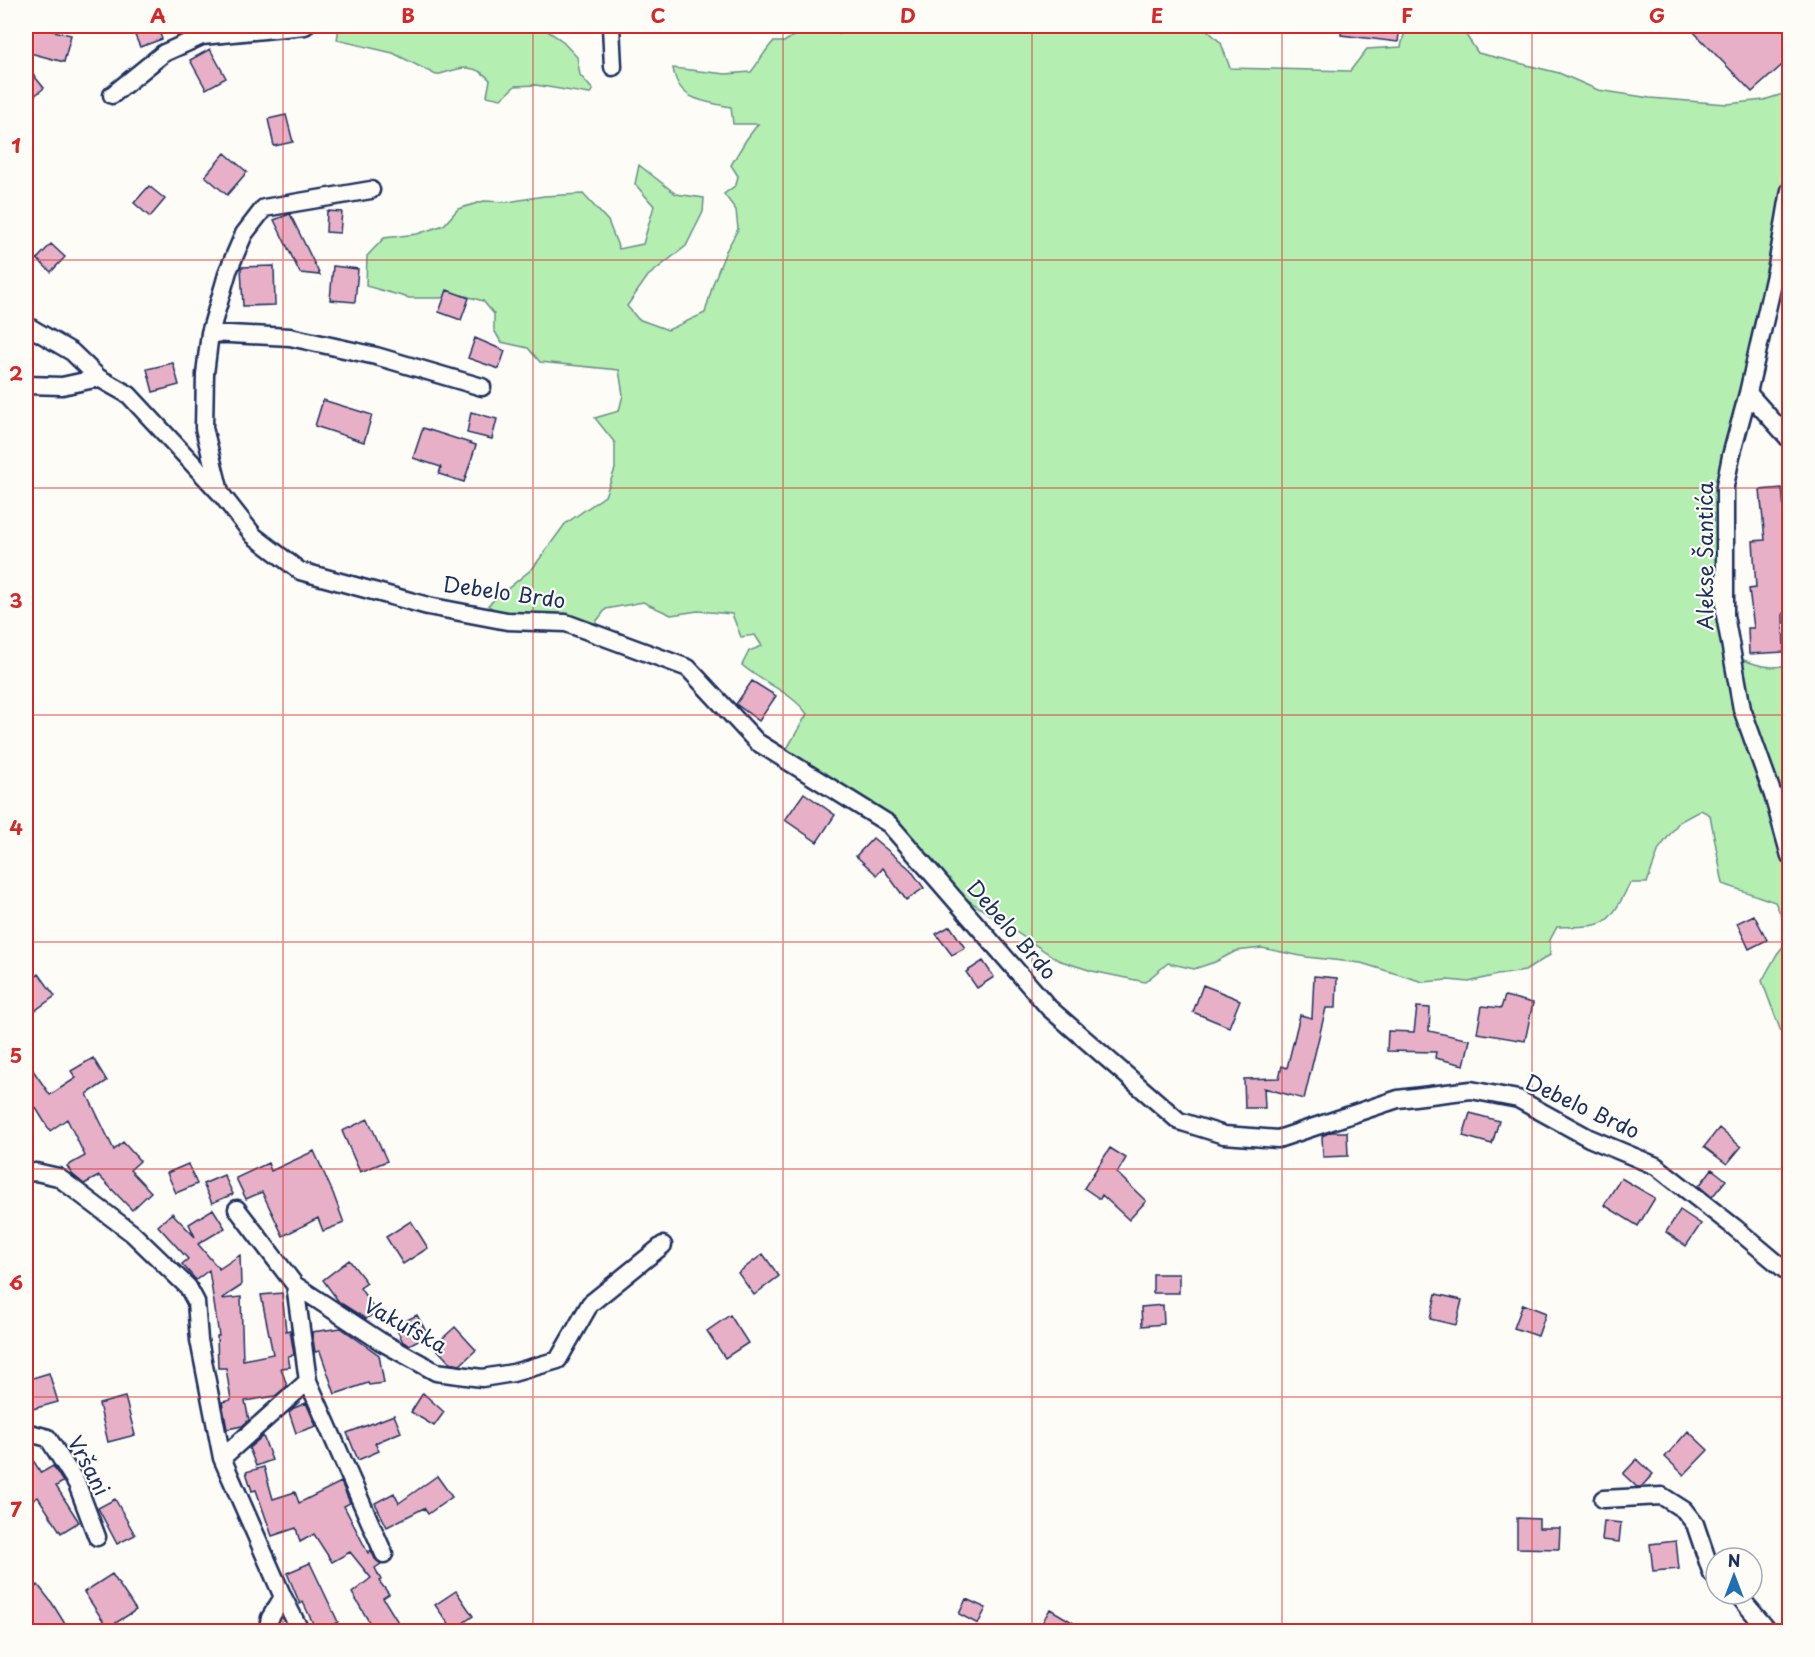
<svg xmlns="http://www.w3.org/2000/svg" width="1815" height="1657" font-family="'Playpen Sans',sans-serif">
<style>
.green{fill:#b5eeb1;stroke:#688e88;stroke-width:1.5}
.building{fill:#e8b0c6;stroke:#1b2f5e;stroke-width:1.5}
.lines{fill:none;stroke-linecap:round;stroke-linejoin:round}
.minor-casing{stroke:#1b2f5e;stroke-width:21}
.minor{stroke:#fdfcf7;stroke-width:16}
.grid{fill:none;stroke:#d62828;stroke-width:1.5;stroke-opacity:0.55}
.labels{text-anchor:middle;stroke-width:4.5;stroke-linejoin:round;paint-order:stroke}
.street-label{font-size:21px;fill:#1b2f5e;stroke:#fdfcf7}
.neatline{fill:none;stroke:#d62828;stroke-width:2}
.grid-label{font-size:20px;text-anchor:middle;font-weight:bold;fill:#d62828}
</style>
<rect width="100%" height="100%" fill="#fdfcf7"/>
<filter id="ink" filterUnits="userSpaceOnUse"><feTurbulence type="fractalNoise" baseFrequency=".0167" numOctaves="2"/><feDisplacementMap in="SourceGraphic" scale="12" xChannelSelector="R" yChannelSelector="G"/><feConvolveMatrix kernelMatrix="1 2 1 2 8 2 1 2 1" color-interpolation-filters="sRGB"/></filter>
<g filter="url(#ink)">
<path class="green" d="M 339,26 L 540,26 L 560,39 L 577,57 L 580,75 L 593,90 L 589,94 L 536,85 L 515,86 L 501,99 L 487,96 L 490,80 C 473,61 459,69 436,75 L 393,53 L 337,40 Z
M 797,26 L 832,26 L 839,34 L 848,29 L 868,31 L 869,26 L 1203,26 L 1221,43 L 1230,68 L 1350,71 L 1367,49 L 1401,47 L 1406,26 L 1460,26 L 1478,53 L 1559,73 L 1598,90 L 1650,98 L 1727,104 L 1764,100 L 1789,92 L 1789,190 L 1731,456 L 1725,614 L 1736,657 C 1753,664 1771,671 1789,664 L 1789,932 L 1775,902 L 1723,884 L 1710,815 L 1701,810 L 1679,822 L 1659,849 L 1647,883 L 1630,883 C 1607,929 1607,926 1557,927 L 1550,940 L 1550,955 L 1525,971 L 1497,975 L 1469,982 L 1448,980 L 1423,982 L 1361,963 L 1306,957 L 1262,948 L 1236,951 L 1215,962 L 1194,969 L 1168,963 L 1145,982 L 1092,971 L 1058,960 L 950,888 L 873,820 L 785,752 L 807,714 C 792,692 762,683 742,665 L 749,651 L 762,646 L 755,635 L 741,637 L 732,614 L 698,611 L 671,615 L 643,602 L 606,609 L 589,631 L 507,621 L 488,605 L 533,568 L 565,524 L 605,496 L 615,469 L 615,443 L 595,418 L 619,411 L 623,395 L 619,370 L 540,362 L 528,348 L 501,342 L 494,330 L 494,314 L 483,301 L 462,295 L 440,298 L 409,298 L 366,286 L 367,256 L 384,238 L 417,234 L 444,225 L 458,209 L 484,201 L 508,202 L 544,196 L 583,194 L 608,221 L 619,249 L 643,244 L 654,206 L 635,184 L 639,165 L 676,194 L 704,198 L 703,212 L 686,246 L 648,276 L 627,306 L 638,319 L 668,330 L 705,313 L 713,284 L 726,251 L 738,229 L 736,210 L 724,194 L 736,185 L 738,176 L 731,165 L 746,140 L 758,124 L 733,124 L 731,107 C 703,101 678,101 673,68 L 726,74 L 751,72 C 759,62 764,52 773,42 L 784,42 L 798,33 Z
M 1789,939 L 1789,1053 L 1762,981 L 1777,954 Z"/>
<path class="building" d="M 32,26 L 71,35 L 64,62 L 26,52 Z
M 131,26 L 157,26 L 162,39 L 140,47 Z
M 1341,26 L 1400,26 L 1398,42 L 1341,35 Z
M 1688,26 L 1790,26 L 1790,58 L 1752,92 Z
M 210,49 L 226,78 L 206,89 L 190,60 Z
M 26,66 L 44,88 L 26,103 Z
M 286,115 L 293,142 L 274,146 L 268,119 Z
M 225,153 L 247,172 L 227,195 L 205,176 Z
M 149,186 L 165,199 L 150,217 L 134,203 Z
M 327,211 L 342,212 L 340,233 L 326,232 Z
M 290,214 L 320,275 L 300,273 L 274,220 Z
M 51,244 L 65,257 L 51,272 L 37,259 Z
M 274,266 L 275,305 L 243,306 L 241,267 Z
M 333,266 L 358,269 L 355,302 L 330,300 Z
M 447,290 L 469,298 L 461,320 L 439,312 Z
M 475,338 L 505,351 L 499,369 L 468,358 Z
M 173,363 L 179,385 L 153,392 L 147,369 Z
M 323,400 L 372,415 L 364,442 L 315,426 Z
M 471,412 L 497,419 L 492,439 L 467,433 Z
M 423,428 L 476,445 L 464,482 L 439,474 L 441,467 L 413,458 Z
M 1782,488 L 1787,539 L 1790,539 L 1790,573 L 1783,573 L 1788,612 L 1783,613 L 1784,652 L 1749,654 L 1748,628 L 1754,628 L 1749,589 L 1756,588 L 1753,541 L 1765,540 L 1760,490 Z
M 752,681 L 776,696 L 759,721 L 736,704 Z
M 804,793 L 835,815 L 817,842 L 785,820 Z
M 873,838 L 910,869 L 924,888 L 906,900 L 883,868 L 877,875 L 856,856 Z
M 1754,915 L 1767,940 L 1749,949 L 1737,923 Z
M 950,926 L 965,948 L 952,955 L 936,934 Z
M 983,961 L 994,977 L 977,988 L 966,972 Z
M 39,974 L 55,996 L 26,1017 L 26,984 Z
M 1314,976 L 1337,978 L 1336,1008 L 1326,1008 L 1304,1099 L 1264,1088 L 1265,1108 L 1245,1108 L 1244,1079 L 1279,1078 L 1282,1066 L 1287,1068 L 1300,1015 L 1312,1018 Z
M 1203,985 L 1240,1000 L 1229,1027 L 1193,1012 Z
M 1505,996 L 1533,1003 L 1525,1041 L 1477,1033 L 1482,1006 L 1501,1008 Z
M 1417,1007 L 1430,1008 L 1429,1031 L 1470,1040 L 1464,1065 L 1435,1058 L 1436,1052 L 1387,1051 L 1388,1031 L 1414,1032 Z
M 93,1058 L 107,1081 L 87,1094 L 114,1150 L 123,1142 L 140,1161 L 130,1170 L 151,1192 L 132,1210 L 99,1176 L 84,1184 L 72,1174 L 67,1166 L 85,1156 L 67,1119 L 50,1131 L 26,1092 L 26,1060 L 50,1095 L 76,1078 L 71,1071 Z
M 1470,1113 L 1499,1121 L 1492,1144 L 1463,1136 Z
M 368,1119 L 387,1161 L 360,1172 L 342,1131 Z
M 1719,1128 L 1741,1147 L 1727,1164 L 1704,1147 Z
M 1331,1132 L 1347,1132 L 1348,1156 L 1323,1157 L 1322,1136 Z
M 1110,1148 L 1126,1158 L 1117,1173 L 1146,1201 L 1129,1220 L 1102,1195 L 1100,1199 L 1084,1188 Z
M 314,1151 L 333,1193 L 344,1223 L 323,1231 L 318,1218 L 283,1236 L 262,1192 L 246,1199 L 236,1178 L 268,1163 L 271,1171 Z
M 188,1164 L 197,1184 L 176,1193 L 167,1173 Z
M 1712,1169 L 1726,1180 L 1712,1197 L 1699,1186 Z
M 224,1175 L 233,1194 L 212,1203 L 203,1184 Z
M 1621,1178 L 1655,1198 L 1638,1226 L 1604,1205 Z
M 213,1209 L 225,1228 L 198,1244 L 219,1269 L 240,1255 L 241,1286 L 221,1299 L 241,1297 L 243,1360 L 273,1354 L 261,1295 L 282,1293 L 286,1331 L 290,1330 L 294,1355 L 288,1356 L 290,1367 L 281,1368 L 287,1386 L 275,1396 L 245,1401 L 249,1420 L 242,1426 L 227,1429 L 222,1402 L 231,1400 L 226,1368 L 218,1368 L 217,1336 L 219,1336 L 209,1270 L 196,1280 L 182,1264 L 188,1259 L 158,1226 L 172,1213 L 195,1237 L 189,1224 Z
M 1680,1210 L 1701,1224 L 1686,1246 L 1666,1232 Z
M 411,1221 L 428,1248 L 403,1264 L 386,1237 Z
M 763,1254 L 779,1276 L 754,1295 L 738,1273 Z
M 349,1260 L 367,1283 L 360,1288 L 376,1312 L 366,1319 L 339,1302 L 323,1280 Z
M 1153,1274 L 1179,1274 L 1179,1293 L 1153,1293 Z
M 1436,1294 L 1462,1300 L 1456,1325 L 1430,1319 Z
M 1523,1304 L 1546,1313 L 1538,1336 L 1514,1328 Z
M 1163,1305 L 1164,1324 L 1142,1326 L 1141,1307 Z
M 417,1315 L 428,1335 L 409,1345 L 403,1342 L 395,1326 Z
M 730,1315 L 748,1343 L 725,1358 L 707,1331 Z
M 455,1327 L 476,1350 L 460,1365 L 450,1363 L 434,1346 Z
M 341,1328 L 379,1355 L 384,1383 L 369,1385 L 368,1383 L 335,1394 L 320,1351 L 315,1352 L 312,1332 Z
M 49,1373 L 58,1402 L 29,1410 L 26,1398 L 26,1380 Z
M 423,1393 L 444,1412 L 434,1426 L 411,1412 Z
M 125,1397 L 135,1435 L 108,1442 L 99,1404 Z
M 306,1403 L 316,1426 L 296,1433 L 289,1412 L 294,1408 Z
M 394,1415 L 401,1432 L 375,1443 L 379,1451 L 358,1460 L 347,1433 Z
M 1688,1431 L 1708,1450 L 1684,1475 L 1665,1457 Z
M 263,1436 L 272,1460 L 256,1466 L 249,1448 Z
M 26,1449 L 41,1473 L 53,1466 L 63,1482 L 56,1486 L 79,1522 L 61,1533 L 38,1497 L 26,1505 Z
M 1637,1459 L 1653,1474 L 1641,1487 L 1637,1487 L 1623,1474 Z
M 264,1467 L 273,1499 L 295,1492 L 299,1503 L 341,1482 L 350,1503 L 344,1506 L 368,1553 L 371,1550 L 375,1559 L 381,1564 L 375,1568 L 381,1580 L 379,1581 L 389,1594 L 383,1598 L 404,1632 L 375,1632 L 352,1593 L 371,1578 L 350,1552 L 332,1562 L 314,1534 L 300,1542 L 296,1528 L 272,1536 L 256,1490 L 252,1491 L 246,1472 Z
M 437,1476 L 452,1497 L 428,1514 L 424,1508 L 387,1527 L 375,1503 L 394,1493 L 399,1503 Z
M 115,1499 L 135,1535 L 117,1544 L 98,1508 Z
M 1517,1518 L 1539,1519 L 1539,1528 L 1560,1528 L 1559,1549 L 1517,1548 Z
M 1604,1521 L 1621,1523 L 1619,1542 L 1602,1540 Z
M 1676,1541 L 1679,1569 L 1653,1571 L 1650,1544 Z
M 310,1563 L 338,1622 L 317,1632 L 303,1602 L 300,1604 L 287,1573 Z
M 112,1574 L 136,1610 L 108,1628 L 84,1592 Z
M 38,1585 L 52,1603 L 70,1632 L 26,1632 L 26,1593 Z
M 456,1591 L 473,1616 L 453,1630 L 435,1605 Z
M 966,1599 L 986,1608 L 978,1624 L 959,1614 Z
M 1050,1609 L 1089,1632 L 1037,1632 Z"/>
<g class="lines">
<defs>
<path id="minor" d="M 611,26 L 613,67
M 112,95 L 164,53 L 202,36 L 305,26
M 1790,190 L 1777,266 L 1748,393 L 1731,456 L 1725,486 L 1725,615 L 1742,709 L 1773,795 L 1790,856
M 26,325 L 72,352 L 99,378 L 129,395 L 221,494 L 254,536 L 300,571 L 428,606 L 507,621 L 566,623 L 688,668 L 757,742 L 889,824 L 1049,1008 L 1179,1121 L 1224,1135 L 1278,1139 L 1398,1099 L 1471,1090 L 1518,1099 L 1589,1138 L 1656,1166 L 1734,1227 L 1790,1274
M 210,333 L 228,271 L 244,234 L 264,208 L 371,190
M 26,385 L 62,386 L 99,378
M 1748,393 L 1790,440
M 220,492 L 204,428 L 205,374 L 210,333 L 290,337 L 376,356 L 482,387
M 26,1173 L 36,1172 L 58,1177 L 132,1233 L 188,1287 L 196,1302 L 199,1340 L 222,1458 L 283,1597 L 301,1632
M 295,1285 L 380,1341 L 436,1372 L 482,1378 L 513,1373 L 558,1360 L 590,1304 L 663,1245
M 308,1381 L 384,1554
M 26,1432 L 48,1438 L 77,1484 L 97,1537
M 222,1458 L 308,1381 L 295,1285 L 237,1209
M 1603,1499 L 1662,1496 L 1684,1510 L 1695,1524 L 1712,1574 L 1716,1577
M 1737,1594 L 1767,1629
M 267,1632 L 270,1618 L 283,1597"/>
</defs>
<use href="#minor" class="minor-casing"/>
<use href="#minor" class="minor"/>
</g>
</g>
<path class="grid" d="M 283,26 L 283,1632M 533,26 L 533,1632M 783,26 L 783,1632M 1032,26 L 1032,1632M 1282,26 L 1282,1632M 1532,26 L 1532,1632M 26,260 L 1790,260M 26,488 L 1790,488M 26,715 L 1790,715M 26,942 L 1790,942M 26,1169 L 1790,1169M 26,1397 L 1790,1397"/>
<g class="labels">
<g class="street-label">
<text transform="translate(1706 556) rotate(-90)" y="7">Alekse Šantića</text>
<text transform="translate(504 593) rotate(8)" y="7">Debelo Brdo</text>
<text transform="translate(1011 930) rotate(49)" y="7">Debelo Brdo</text>
<text transform="translate(1582 1107) rotate(25)" y="7">Debelo Brdo</text>
<text transform="translate(405 1326) rotate(29)" y="7">Vakufska</text>
<text transform="translate(88 1466) rotate(62)" y="7">Vršani</text>
</g>
</g>
<rect width="1815" height="1657" fill="none" stroke="#fdfcf7" stroke-width="66"/>
<g transform="translate(1734 1576)"><circle r="28" fill="#fdfcf7" stroke="#a3aaba" stroke-width="1.5"/>
<path d="M0-4.5L10 22L0 15L-10 22Z" fill="#1f6fb2"/>
<text y="-9" font-size="16" font-weight="bold" text-anchor="middle" fill="#1b2f5e">N</text>
</g>
<rect x="33" y="33" width="1749" height="1591" class="neatline"/>
<g class="grid-label">
<text x="158" y="23">A</text>
<text x="408" y="23">B</text>
<text x="658" y="23">C</text>
<text x="908" y="23">D</text>
<text x="1157" y="23">E</text>
<text x="1407" y="23">F</text>
<text x="1657" y="23">G</text>
<text x="16" y="153">1</text>
<text x="16" y="381">2</text>
<text x="16" y="608">3</text>
<text x="16" y="835">4</text>
<text x="16" y="1063">5</text>
<text x="16" y="1290">6</text>
<text x="16" y="1517">7</text>
</g>
</svg>
